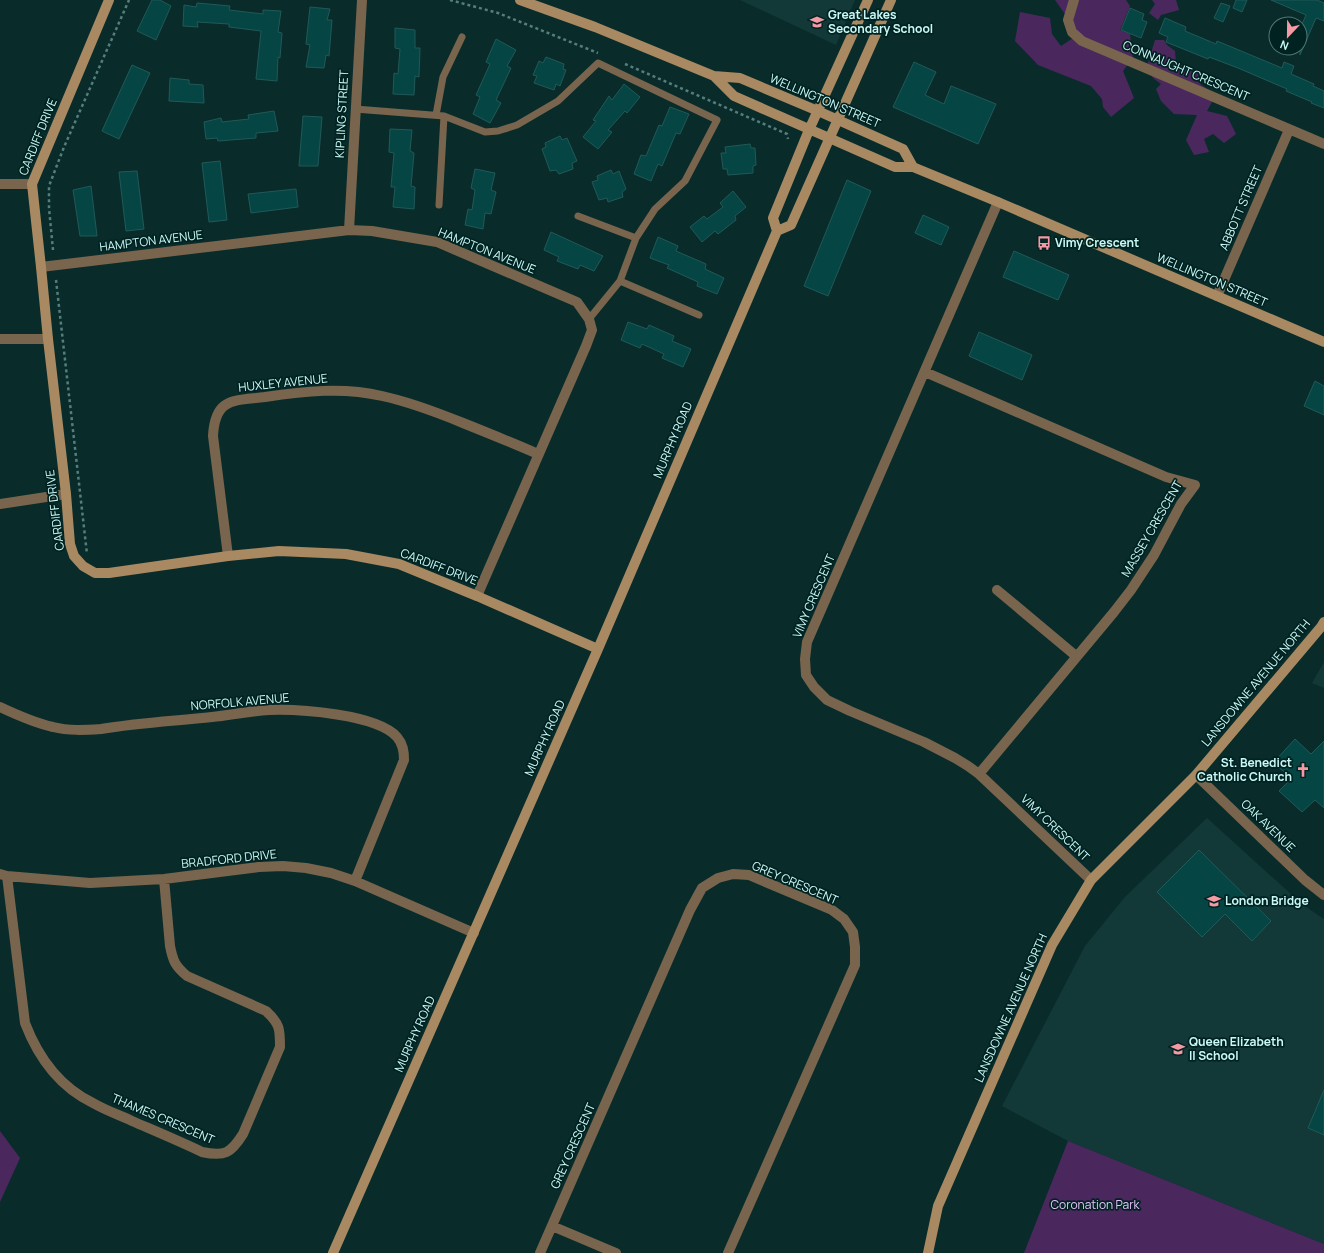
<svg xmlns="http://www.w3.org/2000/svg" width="1324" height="1253" font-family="Manrope,sans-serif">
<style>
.built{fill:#123937}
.green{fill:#4a285d}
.building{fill:#054544;stroke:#215958}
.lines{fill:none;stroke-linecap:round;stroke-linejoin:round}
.path{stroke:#557e7c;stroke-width:2.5;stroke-dasharray:3 3;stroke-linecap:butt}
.lane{stroke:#79654d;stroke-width:7}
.street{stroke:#79654d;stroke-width:10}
.secondary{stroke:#a88962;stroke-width:10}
.labels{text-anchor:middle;stroke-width:3.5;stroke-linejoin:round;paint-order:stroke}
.poi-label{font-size:12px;font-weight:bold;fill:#cafaf7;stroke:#002221;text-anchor:start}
.street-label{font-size:12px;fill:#cafaf7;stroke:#002221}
.park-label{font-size:12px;fill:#e6c3fd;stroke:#002221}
</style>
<rect width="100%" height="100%" fill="#092c2b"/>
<path class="built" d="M 740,0 L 855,0 L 836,45 Z
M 1324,662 L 1324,688 L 1312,683 Z
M 1207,818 L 1303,905 L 1324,919 L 1324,1244 L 1068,1141 L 1002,1106 L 1085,946 L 1125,897 Z"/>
<path class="green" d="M 1055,0 L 1126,0 L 1130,6 L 1120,30 L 1130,34 L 1133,57 L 1123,71 L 1134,98 L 1111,117 L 1103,107 L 1102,99 L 1091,86 L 1038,65 L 1015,41 L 1020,12 L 1050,18 L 1052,34 L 1061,46 L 1079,34 Z
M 1152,0 L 1176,0 L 1179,10 L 1161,15 L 1158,20 L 1149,13 L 1155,4 Z
M 1155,40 L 1164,40 L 1167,45 L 1175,51 L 1176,63 L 1204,74 L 1200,84 L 1216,95 L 1207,111 L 1227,116 L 1236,134 L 1224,143 L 1213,134 L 1204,139 L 1209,152 L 1194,155 L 1186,140 L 1197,115 L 1174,114 L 1161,101 L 1156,89 L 1161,84 L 1153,78 L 1147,66 Z
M 0,1131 L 20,1158 L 0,1202 Z
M 1068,1141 L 1324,1244 L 1324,1253 L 1024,1253 Z"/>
<path class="building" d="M 152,0 L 160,0 L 171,6 L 156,40 L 137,31 Z
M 1236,0 L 1247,0 L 1242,12 L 1233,8 Z
M 1271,0 L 1317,0 L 1324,3 L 1324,21 L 1316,18 L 1300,55 L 1300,29 L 1306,15 Z
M 197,3 L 230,6 L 229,10 L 263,14 L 263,10 L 281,11 L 278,32 L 282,33 L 280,58 L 278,57 L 277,81 L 256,79 L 261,31 L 229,27 L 229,24 L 197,22 L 198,27 L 183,26 L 184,5 L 196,7 Z
M 1221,3 L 1230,6 L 1223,22 L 1214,18 Z
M 310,7 L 330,9 L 327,20 L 332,20 L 329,56 L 326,55 L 324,68 L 306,67 L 310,45 L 306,44 Z
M 1130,8 L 1144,14 L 1142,20 L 1147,22 L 1141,38 L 1121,30 Z
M 1165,18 L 1186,27 L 1185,31 L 1216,44 L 1217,41 L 1282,68 L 1284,62 L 1294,66 L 1291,74 L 1314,84 L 1313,86 L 1324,91 L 1324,108 L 1311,103 L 1312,102 L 1286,91 L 1287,89 L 1238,68 L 1209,57 L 1208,59 L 1166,42 L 1168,37 L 1159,33 Z
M 395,28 L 415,30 L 415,48 L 420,48 L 419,77 L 415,76 L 414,95 L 393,94 L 394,73 L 398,74 L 400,49 L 395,48 Z
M 496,39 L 516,50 L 507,66 L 511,68 L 496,100 L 501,103 L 490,123 L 473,114 L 480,97 L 476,95 L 490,64 L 486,62 Z
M 546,57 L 564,64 L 563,69 L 566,70 L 560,86 L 556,84 L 554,90 L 534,83 L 537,76 L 533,75 L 539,61 L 543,63 Z
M 914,62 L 936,72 L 925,95 L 944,104 L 951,86 L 996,104 L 978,144 L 893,107 Z
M 132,65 L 150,73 L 119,139 L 102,131 Z
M 170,78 L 189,80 L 189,84 L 203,85 L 204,103 L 169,101 Z
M 624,84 L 640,97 L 627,113 L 625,111 L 608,130 L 612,132 L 598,149 L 583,137 L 596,121 L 593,120 L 609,96 L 612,100 Z
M 670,107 L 689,114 L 680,134 L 676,133 L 662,166 L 658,164 L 651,181 L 634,174 L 641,155 L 646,156 L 659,125 L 662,126 Z
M 274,111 L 278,131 L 256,133 L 256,138 L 218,141 L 217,138 L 206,139 L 204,122 L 221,118 L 222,122 L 249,119 L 248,115 Z
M 303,116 L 322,117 L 318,166 L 299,166 Z
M 390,129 L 412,130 L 410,151 L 414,153 L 411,186 L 415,187 L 414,209 L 393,207 L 395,187 L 391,187 L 394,153 L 389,152 Z
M 560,136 L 562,140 L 567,138 L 577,161 L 572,163 L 573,169 L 559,174 L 556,170 L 550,171 L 542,149 L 546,147 L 545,143 Z
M 750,144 L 751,148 L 755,148 L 756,165 L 753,166 L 753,173 L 728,175 L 727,169 L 723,169 L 721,153 L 726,153 L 725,147 Z
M 220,161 L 227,220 L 209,222 L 202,163 Z
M 475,169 L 495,173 L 491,190 L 496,192 L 491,214 L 485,213 L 483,229 L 465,225 L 468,209 L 472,210 L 475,190 L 471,188 Z
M 611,170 L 613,174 L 619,171 L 626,189 L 622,192 L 623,197 L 608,202 L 607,198 L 599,200 L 592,182 L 598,180 L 597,176 Z
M 137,171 L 144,229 L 126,231 L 119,172 Z
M 847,180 L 871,191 L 828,296 L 804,286 Z
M 91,186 L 97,236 L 80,236 L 73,190 Z
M 296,189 L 298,207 L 251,213 L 248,194 Z
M 733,191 L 746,207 L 735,216 L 736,220 L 718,234 L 715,231 L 702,242 L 690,227 L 704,216 L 707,219 L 723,207 L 720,203 Z
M 923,215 L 949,227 L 941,245 L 915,233 Z
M 551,232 L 603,256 L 594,271 L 580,265 L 578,269 L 557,261 L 559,257 L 544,250 Z
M 658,237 L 678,246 L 676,251 L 706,264 L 705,269 L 724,278 L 717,294 L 697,286 L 698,282 L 667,268 L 669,265 L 650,258 Z
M 1014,251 L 1069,275 L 1058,300 L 1003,277 Z
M 628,322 L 647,329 L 649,325 L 674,336 L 672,341 L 691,349 L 683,367 L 662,358 L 664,354 L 642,344 L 640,348 L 621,340 Z
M 979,332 L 1032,355 L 1022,380 L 969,356 Z
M 1315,381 L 1324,386 L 1324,415 L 1304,406 Z
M 1295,739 L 1311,754 L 1324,741 L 1324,808 L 1315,800 L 1302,812 L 1279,791 L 1292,778 L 1273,763 Z
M 1199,850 L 1271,921 L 1252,941 L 1225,914 L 1202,937 L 1157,892 Z
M 1324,1090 L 1324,1135 L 1308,1128 Z"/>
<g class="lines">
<path class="path" d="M 450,0 L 498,13 L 598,53
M 625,64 L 787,134 L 788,139
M 53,250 L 49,208 L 49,186 L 64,147 L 129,0
M 56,280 L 87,554"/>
<path class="lane" d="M 355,109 L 444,116 L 485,132 L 498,131 L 517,125 L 558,101 L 598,63 L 717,120 L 685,181 L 655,209 L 636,238 L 620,281 L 589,319
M 436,115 L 443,77 L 462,37
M 439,205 L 444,116
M 578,216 L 636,238
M 620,281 L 699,315"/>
<path class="street" d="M 1074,0 L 1068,20 L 1072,32 L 1082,41 L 1324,144
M 0,184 L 32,184
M 998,202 L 807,642 L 805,659 L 806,675 L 814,687 L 827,700 L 850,711 L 924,742 L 955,758 L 968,766 L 979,774 L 1091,880
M 349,230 L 362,0
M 41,267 L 349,230 L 372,231 L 437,242 L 577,302 L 589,319 L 592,330 L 586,346 L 477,596
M 1217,296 L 1289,130
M 0,339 L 48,339
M 925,372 L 1166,477 L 1195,485 L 1181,504 L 1154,555 L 1131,590 L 1114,612 L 979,774
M 0,504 L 66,494
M 228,556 L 213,436 C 215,397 234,401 265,397 C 304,391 344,387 382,396 C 410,402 436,412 463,423 C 488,433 513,443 538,454
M 997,590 L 1076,656
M 0,707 C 17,715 35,723 53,727 C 69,731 85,730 101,729 C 138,723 175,721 212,717 C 231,715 250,711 269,710 C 299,709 377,714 397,737 C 403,744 404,751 404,760 L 355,881
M 1196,775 L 1305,880 L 1324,895
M 0,874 L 7,876 L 90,883 L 164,879 L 259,867 L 283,866 L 306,868 L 331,873 L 355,881 L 474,933
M 7,876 L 25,1023 C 38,1057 60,1087 93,1103 C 105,1110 119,1115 132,1121 C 155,1131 179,1141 202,1152 C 225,1157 231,1153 243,1134 L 280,1047 C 280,1029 280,1024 266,1011 L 187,976 C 175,966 173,961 170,946 L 164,879
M 552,1226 L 616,1253
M 540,1253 L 690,910 L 702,888 L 718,878 L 733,874 L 749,875 L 832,910 L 844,919 L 853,932 L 855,947 L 855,965 L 728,1253"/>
<path class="secondary" d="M 109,0 L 32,184 L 41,267 L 48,339 L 66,494 L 70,544 L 74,556 L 83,566 L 95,573 L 109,573 L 228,556 L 279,551 L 346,554 L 399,564 L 477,596 L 598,649
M 520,0 L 595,27 L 714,76 L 740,78 L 818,111 L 903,149 L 913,167
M 714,76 L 734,96 L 895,167 L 913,167 L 998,202 L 1324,342
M 777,231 L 791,225 L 891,0
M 333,1253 L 598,649 L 777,231 L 773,218 L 809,130 L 868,0
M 928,1253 L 938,1206 L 1052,945 L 1091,880 L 1196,775 L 1321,627 L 1324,622"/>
</g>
<defs>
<symbol id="school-bare" viewBox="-9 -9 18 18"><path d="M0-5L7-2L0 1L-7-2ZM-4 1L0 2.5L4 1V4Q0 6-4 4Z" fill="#f49aa5" stroke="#002221" stroke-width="2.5" paint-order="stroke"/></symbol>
<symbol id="bus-bare" viewBox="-9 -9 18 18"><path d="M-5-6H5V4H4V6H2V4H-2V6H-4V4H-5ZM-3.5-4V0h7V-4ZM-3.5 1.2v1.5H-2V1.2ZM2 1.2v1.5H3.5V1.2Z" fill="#f49aa5" stroke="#002221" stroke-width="2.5" paint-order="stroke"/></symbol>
<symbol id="church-bare" viewBox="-9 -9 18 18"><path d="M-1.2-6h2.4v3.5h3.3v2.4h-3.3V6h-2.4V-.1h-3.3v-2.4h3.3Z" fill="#f49aa5" stroke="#002221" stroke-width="2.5" paint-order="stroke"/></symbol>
</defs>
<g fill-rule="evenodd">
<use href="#school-bare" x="807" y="12" width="20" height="20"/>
<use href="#bus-bare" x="1034" y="233" width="20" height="20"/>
<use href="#church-bare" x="1293" y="760" width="20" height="20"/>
<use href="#school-bare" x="1204" y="891" width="20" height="20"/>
<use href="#school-bare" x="1168" y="1039" width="20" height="20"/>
</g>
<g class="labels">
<g class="poi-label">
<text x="828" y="19">Great Lakes<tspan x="828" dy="14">Secondary School</tspan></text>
<text x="1055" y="247">Vimy Crescent</text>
<text x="1292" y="767" text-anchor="end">St. Benedict<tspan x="1292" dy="14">Catholic Church</tspan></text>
<text x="1225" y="905">London Bridge</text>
<text x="1189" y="1046">Queen Elizabeth<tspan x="1189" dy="14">II School</tspan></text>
</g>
<g class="street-label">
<text transform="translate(1186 71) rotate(23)" y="4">CONNAUGHT CRESCENT</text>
<text transform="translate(825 101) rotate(23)" y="4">WELLINGTON STREET</text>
<text transform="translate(342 114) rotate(-87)" y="4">KIPLING STREET</text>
<text transform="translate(38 137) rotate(-68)" y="4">CARDIFF DRIVE</text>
<text transform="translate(1241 208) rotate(-67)" y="4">ABBOTT STREET</text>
<text transform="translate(151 241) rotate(-7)" y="4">HAMPTON AVENUE</text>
<text transform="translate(487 251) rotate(22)" y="4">HAMPTON AVENUE</text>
<text transform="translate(1212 280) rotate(23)" y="4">WELLINGTON STREET</text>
<text transform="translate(283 383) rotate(-6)" y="4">HUXLEY AVENUE</text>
<text transform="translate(673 440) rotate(-67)" y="4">MURPHY ROAD</text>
<text transform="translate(55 510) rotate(-97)" y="4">CARDIFF DRIVE</text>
<text transform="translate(1152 529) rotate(-60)" y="4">MASSEY CRESCENT</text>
<text transform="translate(439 567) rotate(21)" y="4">CARDIFF DRIVE</text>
<text transform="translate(814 596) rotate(-67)" y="4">VIMY CRESCENT</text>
<text transform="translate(1256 683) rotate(-50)" y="4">LANSDOWNE AVENUE NORTH</text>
<text transform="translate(240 702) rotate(-5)" y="4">NORFOLK AVENUE</text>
<text transform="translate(545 738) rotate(-66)" y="4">MURPHY ROAD</text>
<text transform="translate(1268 826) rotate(44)" y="4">OAK AVENUE</text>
<text transform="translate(1055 828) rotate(44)" y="4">VIMY CRESCENT</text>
<text transform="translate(229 859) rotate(-6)" y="4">BRADFORD DRIVE</text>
<text transform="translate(795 883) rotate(23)" y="4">GREY CRESCENT</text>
<text transform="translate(1011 1008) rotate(-66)" y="4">LANSDOWNE AVENUE NORTH</text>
<text transform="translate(415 1034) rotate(-66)" y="4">MURPHY ROAD</text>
<text transform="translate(163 1119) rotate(23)" y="4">THAMES CRESCENT</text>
<text transform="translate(573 1146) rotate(-66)" y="4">GREY CRESCENT</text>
</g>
<g class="park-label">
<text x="1095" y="1209">Coronation Park</text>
</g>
</g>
<g transform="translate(1288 36) rotate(202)"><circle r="19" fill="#002221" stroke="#517877"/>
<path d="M0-3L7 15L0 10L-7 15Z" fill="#f49aa5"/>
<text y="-6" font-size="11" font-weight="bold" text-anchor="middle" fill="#cafaf7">N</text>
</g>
</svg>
